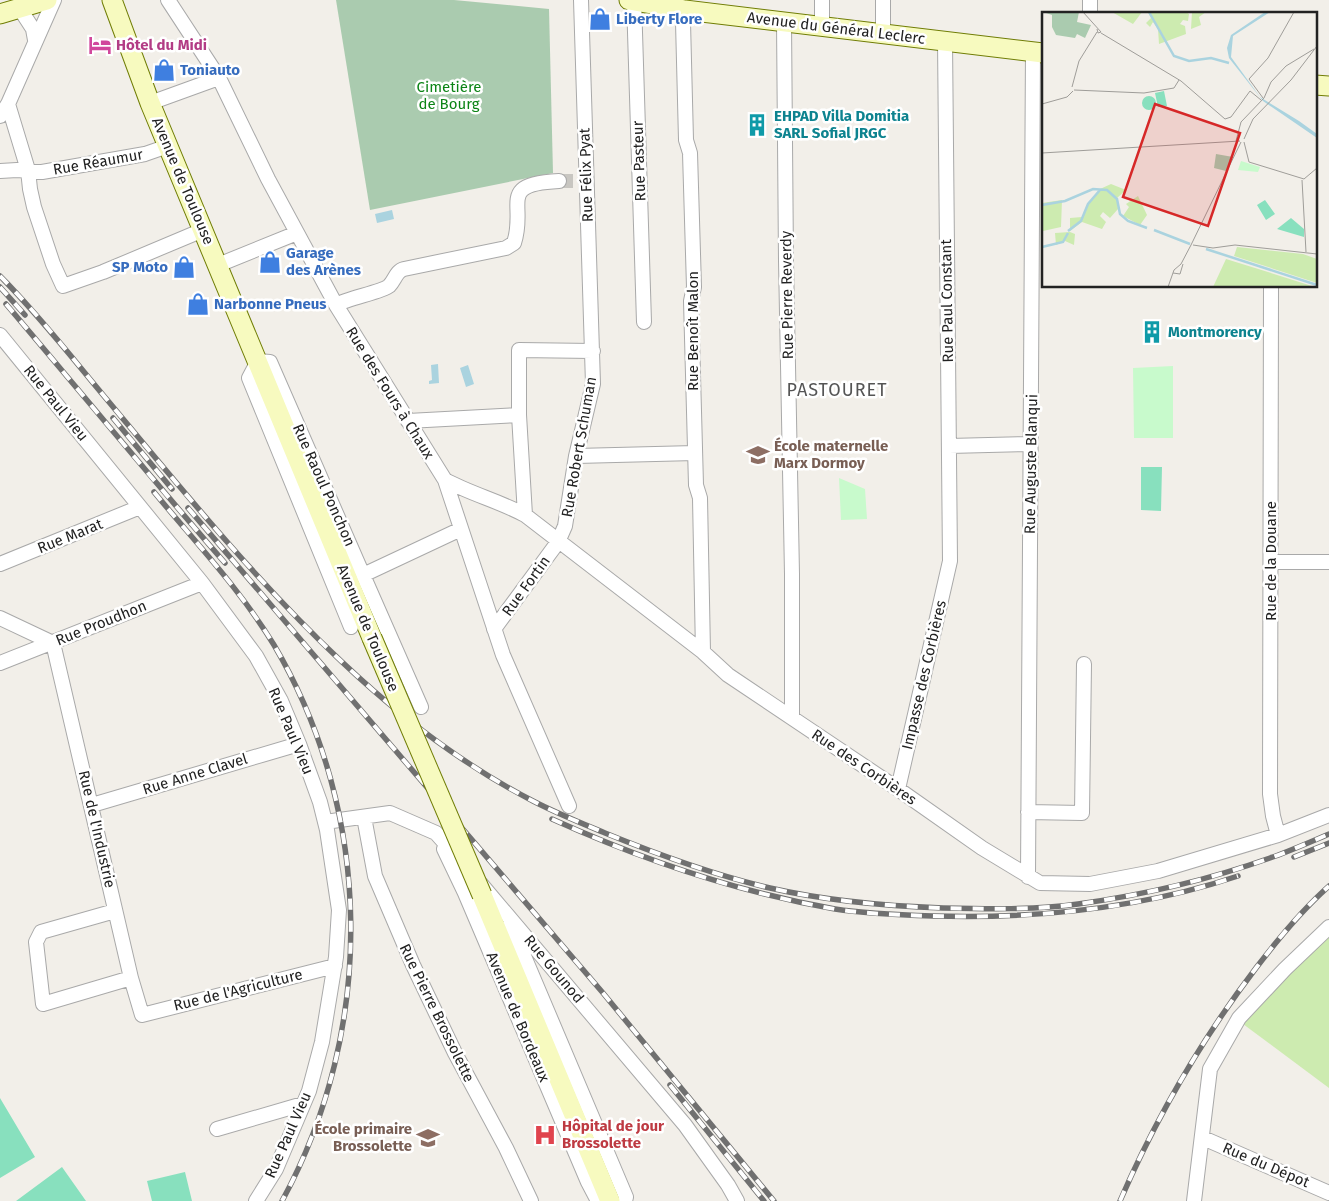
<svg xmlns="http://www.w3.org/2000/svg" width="1329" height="1201" font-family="'Fira Sans',sans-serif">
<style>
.grass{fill:#cdebb0}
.cemetery{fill:#aacbaf}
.park{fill:#c8facc}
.pitch{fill:#88e0be}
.water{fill:#aad3df}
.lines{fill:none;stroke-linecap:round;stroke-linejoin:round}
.street-tunnel{stroke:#c8c6c1;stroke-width:14;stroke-dasharray:14 7;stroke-linecap:butt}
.street-casing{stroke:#a9a9a9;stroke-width:16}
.secondary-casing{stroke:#707d05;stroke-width:21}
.street{stroke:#fff;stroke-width:14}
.secondary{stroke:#f7fabf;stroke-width:19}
.rail-casing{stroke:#707070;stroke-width:5.5}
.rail{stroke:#fff;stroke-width:4;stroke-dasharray:11;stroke-linecap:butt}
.secondary-bridge-casing{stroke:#707d05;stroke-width:21;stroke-linecap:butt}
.secondary-bridge{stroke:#f7fabf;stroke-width:19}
.labels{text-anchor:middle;stroke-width:5;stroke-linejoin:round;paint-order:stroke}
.shop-label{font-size:15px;font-weight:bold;fill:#366cbe;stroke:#fff;text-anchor:start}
.street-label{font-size:15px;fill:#222;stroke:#fff}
.hotel-label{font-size:15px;font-weight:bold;fill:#b23c85;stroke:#fff;text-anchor:start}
.park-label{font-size:15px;fill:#0c8416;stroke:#fff}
.culture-label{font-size:15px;font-weight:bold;fill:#0d838f;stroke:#fff;text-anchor:start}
.education-label{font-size:15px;font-weight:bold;fill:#785e54;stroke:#fff;text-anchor:start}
.health-label{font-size:15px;font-weight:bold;fill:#be3a42;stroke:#fff;text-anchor:start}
.quarter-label{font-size:18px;letter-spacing:1px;fill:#555;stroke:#fff}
.inset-river{fill:none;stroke:#aad3df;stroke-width:2.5}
.inset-road{fill:none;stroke:#9f9d99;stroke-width:1}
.view{fill:#d62828;fill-opacity:0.15;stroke:#d62828;stroke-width:2.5}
.inset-edge{fill:none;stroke:#222;stroke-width:2.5}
</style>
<rect width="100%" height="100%" fill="#f2efe9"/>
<path class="grass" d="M 1329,933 L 1329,1088 L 1243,1024 L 1309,952 Z"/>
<path class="cemetery" d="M 336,0 L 454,0 L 549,9 L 553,173 L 370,210 Z"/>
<path class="park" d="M 1173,366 L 1173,438 L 1134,438 L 1133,368 Z
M 839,478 L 865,489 L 867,519 L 841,520 Z"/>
<path class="pitch" d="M 1141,467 L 1162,467 L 1161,511 L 1141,510 Z
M 0,1098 L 35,1157 L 0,1178 Z
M 62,1167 L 86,1201 L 16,1201 Z
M 185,1172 L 192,1201 L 152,1201 L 147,1181 Z"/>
<path class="water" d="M 392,210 L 394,219 L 377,223 L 375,214 Z
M 438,364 L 439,383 L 429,384 L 429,381 L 432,380 L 431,365 Z
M 468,365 L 474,384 L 466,387 L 460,368 Z"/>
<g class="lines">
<path class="street-tunnel" d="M 559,181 L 576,181"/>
<defs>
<path id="street" d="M 168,0 L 219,78 L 268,179 L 336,305 L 445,480 L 503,655 L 569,806
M 634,0 L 644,322
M 822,0 L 822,26
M 883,0 L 883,33
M 20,9 L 33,29 L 35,40
M 685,10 L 683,22 L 686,140 L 690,153 L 694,287 L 691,301 L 696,485 L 700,498 L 703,652
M 1090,14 L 1090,0
M 784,22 L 786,261 L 792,574 L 792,717
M 150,103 L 219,78
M 8,104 L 28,170 L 30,189 L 34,207 L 53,264 L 63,286 L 103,272 L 203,230
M 0,116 L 8,104 L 54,0
M 0,171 L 17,170 L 42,172 L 145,154 L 168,146
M 218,265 L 297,233
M 1271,286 L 1270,794 L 1273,816 L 1278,835
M 336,305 C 348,298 382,292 389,286 C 395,280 396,271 404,269 L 506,248 L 514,243 C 527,204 496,184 559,181
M 0,335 L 202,583 L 256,656 L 281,701 L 299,744 L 320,802 L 327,830 L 339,910 L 336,957 L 322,1042 L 309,1091 L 276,1169 L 256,1201
M 408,421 L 519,415
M 949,446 L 1031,444
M 576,456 L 695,453
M 445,480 C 471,494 499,501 525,515 L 703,652 L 728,675 L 898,789 L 982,848 L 1040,883 L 1090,884 L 1158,871 L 1278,835 L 1329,815
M 525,515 L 519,415 L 519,350 L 593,351
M 1271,562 L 1329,562
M 0,564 L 140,507
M 363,575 L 421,707
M 0,618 L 53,643 L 131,978 L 142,1015 L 335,966
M 351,627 L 249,378 L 258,361 L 270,362 L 363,575 L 461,529
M 494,629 L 558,542 L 565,526 L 576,456 L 593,384 L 581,0
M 0,663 L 202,583
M 898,789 L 950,561 L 945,41
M 92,805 L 299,744
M 1028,812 L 1082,813 L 1084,664
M 364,817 L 375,876 L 413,965 L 455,1053 L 506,1148 L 531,1201
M 325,822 L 390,813 L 436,833 L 467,868
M 444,849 L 465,893 L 588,1182 L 598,1201
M 1028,877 L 1033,51
M 481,884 L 685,1125 L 728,1185 L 737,1201
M 115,911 L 41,932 L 36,942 L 43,1004 L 131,978
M 510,923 L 626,1197 L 625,1201
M 217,1129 L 303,1104
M 1203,1138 L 1329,1193
M 1194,1201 L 1210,1069 L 1239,1018 L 1285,969 L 1329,927"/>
<path id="secondary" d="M 112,0 L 150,103 L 372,638
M 629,0 L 685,10 L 1043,53
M 0,14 L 47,0
M 1315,85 L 1329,86
M 482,895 L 610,1201"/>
</defs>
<use href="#street" class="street-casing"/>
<use href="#secondary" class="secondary-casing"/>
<use href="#street" class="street"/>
<use href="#secondary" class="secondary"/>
<defs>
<path id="rail" d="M 0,276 C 39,315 73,359 109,402 C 183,491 257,582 341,661 C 398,715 463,765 533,801 C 556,813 581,823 605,833 C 659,855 714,875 770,888 C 827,901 885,906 943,908 C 987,909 1035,910 1078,904 C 1143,895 1208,880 1270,858 C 1290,851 1310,842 1329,834
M 0,287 L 25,315
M 6,304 C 79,390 151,478 225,563
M 113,418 L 172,489
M 154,492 C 195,542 240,589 274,645 C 374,815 376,1028 282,1201
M 188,508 L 603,993 L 774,1201
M 552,819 C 643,860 737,892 835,909 C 867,914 900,915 933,916 C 1036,919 1139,909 1238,876
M 1294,857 L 1329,843
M 670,1085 L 764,1201
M 1120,1201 C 1156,1118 1201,1040 1256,968 C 1278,939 1302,910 1329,886"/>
</defs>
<use href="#rail" class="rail-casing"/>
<use href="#rail" class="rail"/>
<defs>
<path id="secondary-bridge" d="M 372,638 L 482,895"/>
</defs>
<use href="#secondary-bridge" class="secondary-bridge-casing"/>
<use href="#secondary-bridge" class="secondary-bridge"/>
</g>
<defs>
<symbol id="shop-bare" viewBox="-9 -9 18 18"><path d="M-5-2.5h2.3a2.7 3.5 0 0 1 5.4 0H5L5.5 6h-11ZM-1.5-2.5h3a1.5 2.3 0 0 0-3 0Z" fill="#3f7fe0" stroke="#fff" stroke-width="2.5" paint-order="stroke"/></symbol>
<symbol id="hotel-bare" viewBox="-9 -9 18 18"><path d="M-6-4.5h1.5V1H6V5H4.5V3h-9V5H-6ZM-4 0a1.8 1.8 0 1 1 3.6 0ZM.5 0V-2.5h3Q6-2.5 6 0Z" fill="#d1479c" stroke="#fff" stroke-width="2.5" paint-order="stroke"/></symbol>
<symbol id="building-bare" viewBox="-9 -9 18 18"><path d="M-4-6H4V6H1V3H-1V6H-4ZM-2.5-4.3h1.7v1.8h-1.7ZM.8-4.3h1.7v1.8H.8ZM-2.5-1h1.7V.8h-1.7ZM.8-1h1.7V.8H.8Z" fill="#0f9aa8" stroke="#fff" stroke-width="2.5" paint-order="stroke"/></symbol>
<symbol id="school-bare" viewBox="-9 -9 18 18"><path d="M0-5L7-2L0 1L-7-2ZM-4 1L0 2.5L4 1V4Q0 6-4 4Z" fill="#8d6e63" stroke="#fff" stroke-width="2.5" paint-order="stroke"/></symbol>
<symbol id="hospital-bare" viewBox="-9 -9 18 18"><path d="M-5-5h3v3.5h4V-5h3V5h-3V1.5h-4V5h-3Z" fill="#e0444e" stroke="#fff" stroke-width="2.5" paint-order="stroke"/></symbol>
</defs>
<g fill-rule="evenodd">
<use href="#shop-bare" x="584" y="3" width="32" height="32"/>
<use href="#hotel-bare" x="84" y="29" width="32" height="32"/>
<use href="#shop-bare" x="148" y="54" width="32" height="32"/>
<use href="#building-bare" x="741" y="109" width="32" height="32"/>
<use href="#shop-bare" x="254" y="246" width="32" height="32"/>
<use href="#shop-bare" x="168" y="251" width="32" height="32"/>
<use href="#shop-bare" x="182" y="288" width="32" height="32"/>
<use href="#building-bare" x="1136" y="316" width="32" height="32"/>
<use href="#school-bare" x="742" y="439" width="32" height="32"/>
<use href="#hospital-bare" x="529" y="1119" width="32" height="32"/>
<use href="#school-bare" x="412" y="1122" width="32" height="32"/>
</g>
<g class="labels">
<g class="shop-label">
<text x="616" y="24">Liberty Flore</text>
<text x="180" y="75">Toniauto</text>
<text x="286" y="258">Garage<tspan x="286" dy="17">des Arènes</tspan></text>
<text x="168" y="272" text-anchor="end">SP Moto</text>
<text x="214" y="309">Narbonne Pneus</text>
</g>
<g class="street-label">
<text transform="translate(836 28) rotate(7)" y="5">Avenue du Général Leclerc</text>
<text transform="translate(639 161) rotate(-92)" y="5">Rue Pasteur</text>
<text transform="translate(98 162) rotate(-10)" y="5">Rue Réaumur</text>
<text transform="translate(586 175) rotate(-92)" y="5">Rue Félix Pyat</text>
<text transform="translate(183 181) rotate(67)" y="5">Avenue de Toulouse</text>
<text transform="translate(787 295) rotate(-91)" y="5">Rue Pierre Reverdy</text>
<text transform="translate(947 301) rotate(-91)" y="5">Rue Paul Constant</text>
<text transform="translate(693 331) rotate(-90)" y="5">Rue Benoît Malon</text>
<text transform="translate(390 393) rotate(58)" y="5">Rue des Fours à Chaux</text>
<text transform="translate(56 403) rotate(51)" y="5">Rue Paul Vieu</text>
<text transform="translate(579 447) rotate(-80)" y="5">Rue Robert Schuman</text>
<text transform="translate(1031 464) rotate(-89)" y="5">Rue Auguste Blanqui</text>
<text transform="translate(324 485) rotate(66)" y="5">Rue Raoul Ponchon</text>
<text transform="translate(70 536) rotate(-22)" y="5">Rue Marat</text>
<text transform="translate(1271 561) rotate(-90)" y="5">Rue de la Douane</text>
<text transform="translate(526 586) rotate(-54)" y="5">Rue Fortin</text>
<text transform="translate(101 623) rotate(-22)" y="5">Rue Proudhon</text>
<text transform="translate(368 628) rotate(67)" y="5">Avenue de Toulouse</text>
<text transform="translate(924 675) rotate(-77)" y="5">Impasse des Corbières</text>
<text transform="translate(291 731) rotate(67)" y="5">Rue Paul Vieu</text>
<text transform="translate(864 767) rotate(34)" y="5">Rue des Corbières</text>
<text transform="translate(195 774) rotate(-17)" y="5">Rue Anne Clavel</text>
<text transform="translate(97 829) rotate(77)" y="5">Rue de l'Industrie</text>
<text transform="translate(554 969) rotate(50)" y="5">Rue Gounod</text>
<text transform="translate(238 990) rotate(-14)" y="5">Rue de l'Agriculture</text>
<text transform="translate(437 1013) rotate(64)" y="5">Rue Pierre Brossolette</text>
<text transform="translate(518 1017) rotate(67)" y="5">Avenue de Bordeaux</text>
<text transform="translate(288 1135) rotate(-66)" y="5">Rue Paul Vieu</text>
<text transform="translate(1266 1165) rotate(23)" y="5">Rue du Dépot</text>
</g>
<g class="hotel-label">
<text x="116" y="50">Hôtel du Midi</text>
</g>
<g class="park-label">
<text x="449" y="92">Cimetière<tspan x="449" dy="17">de Bourg</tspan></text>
</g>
<g class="culture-label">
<text x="774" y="121">EHPAD Villa Domitia<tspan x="774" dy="17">SARL Sofial JRGC</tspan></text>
<text x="1168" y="337">Montmorency</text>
</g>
<g class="education-label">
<text x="774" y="451">École maternelle<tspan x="774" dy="17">Marx Dormoy</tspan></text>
<text x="412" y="1134" text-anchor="end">École primaire<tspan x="412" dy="17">Brossolette</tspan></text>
</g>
<g class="health-label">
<text x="562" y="1131">Hôpital de jour<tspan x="562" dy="17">Brossolette</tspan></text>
</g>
<g class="quarter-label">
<text x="837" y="396">PASTOURET</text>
</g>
</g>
<g transform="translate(1042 12)">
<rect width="275" height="275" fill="#f2efe9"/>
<path d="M 70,0 L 100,0 L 91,12 ZM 106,0 L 144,0 L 147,2 L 146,9 L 141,8 L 138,12 L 143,14 L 144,22 L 117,32 L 116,17 L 111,10 L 108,15 L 104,11 L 109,6 ZM 150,0 L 164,0 L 157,5 L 159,13 L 149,17 ZM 69,172 L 84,178 L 75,186 L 76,197 L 68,206 L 61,200 L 58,204 L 64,210 L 60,217 L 40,210 L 28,219 L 28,206 L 40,205 L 45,193 L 58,177 ZM 96,184 L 105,203 L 98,213 L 81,204 L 87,195 L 84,192 ZM 20,188 L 19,215 L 1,219 L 0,191 ZM 28,220 L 33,222 L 32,233 L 23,229 L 14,233 L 13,221 ZM 195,235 L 261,242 L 275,247 L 275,271 L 192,244 ZM 184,247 L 226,260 L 273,275 L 171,275 Z" fill="#cdebb0"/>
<path d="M 1,0 L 37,0 L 35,10 L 49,13 L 43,26 L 35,22 L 33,26 L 14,23 L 10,15 L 10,3 ZM 174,142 L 191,145 L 184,159 L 172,156 Z" fill="#aacbaf"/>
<path d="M 199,149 L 218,155 L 216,160 L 196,158 Z" fill="#c8facc"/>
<path d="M 122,79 L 125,94 L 116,95 L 113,81 ZM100 91a7 7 0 1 1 14 0a7 7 0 1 1-14 0ZM 223,188 L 233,202 L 224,208 L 215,193 ZM 249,206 L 262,217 L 262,225 L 235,217 Z" fill="#88e0be"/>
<path d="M 223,0 L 228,0 L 191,24 L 189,45 L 218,85 L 257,109 L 275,122 L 275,126 L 221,89 L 187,46 L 185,36 L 189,23 Z" fill="#aad3df"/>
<path class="inset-river" d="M 107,0 L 132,44 L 147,49 L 169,46 L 187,51M 0,193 L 23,189 L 51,177 L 65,178 L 75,187 L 78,202 L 86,209 L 105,216M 112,218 L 148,232M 26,219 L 39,209 L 46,192 L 58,178M 0,235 L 21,230 L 26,221M 164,237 L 275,273"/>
<path class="inset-road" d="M 41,0 L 59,20 L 56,21 L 55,17M 59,21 L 139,69 L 183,107 L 189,105 L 208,79 L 219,88M 30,75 L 37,49 L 55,20M 32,78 L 102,81 L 132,76 L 137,68M 221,86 L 207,67 L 226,46 L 252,0M 0,92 L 25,85 L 31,79M 202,127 L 211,107 L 249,68 L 275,34M 194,129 L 199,110 L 222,86 L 229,70 L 244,54 L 272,37M 202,130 L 207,150 L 262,167M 0,141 L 198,129M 262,167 L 275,156M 260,168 L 264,240M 151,233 L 171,236 L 193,233M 193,233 L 275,242M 131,261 L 138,262 L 141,252M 126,275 L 132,258 L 139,252 L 149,233 L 199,130"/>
<path class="view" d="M 113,92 L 198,121 L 166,214 L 81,185 Z"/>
<rect width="275" height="275" class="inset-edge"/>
</g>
</svg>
